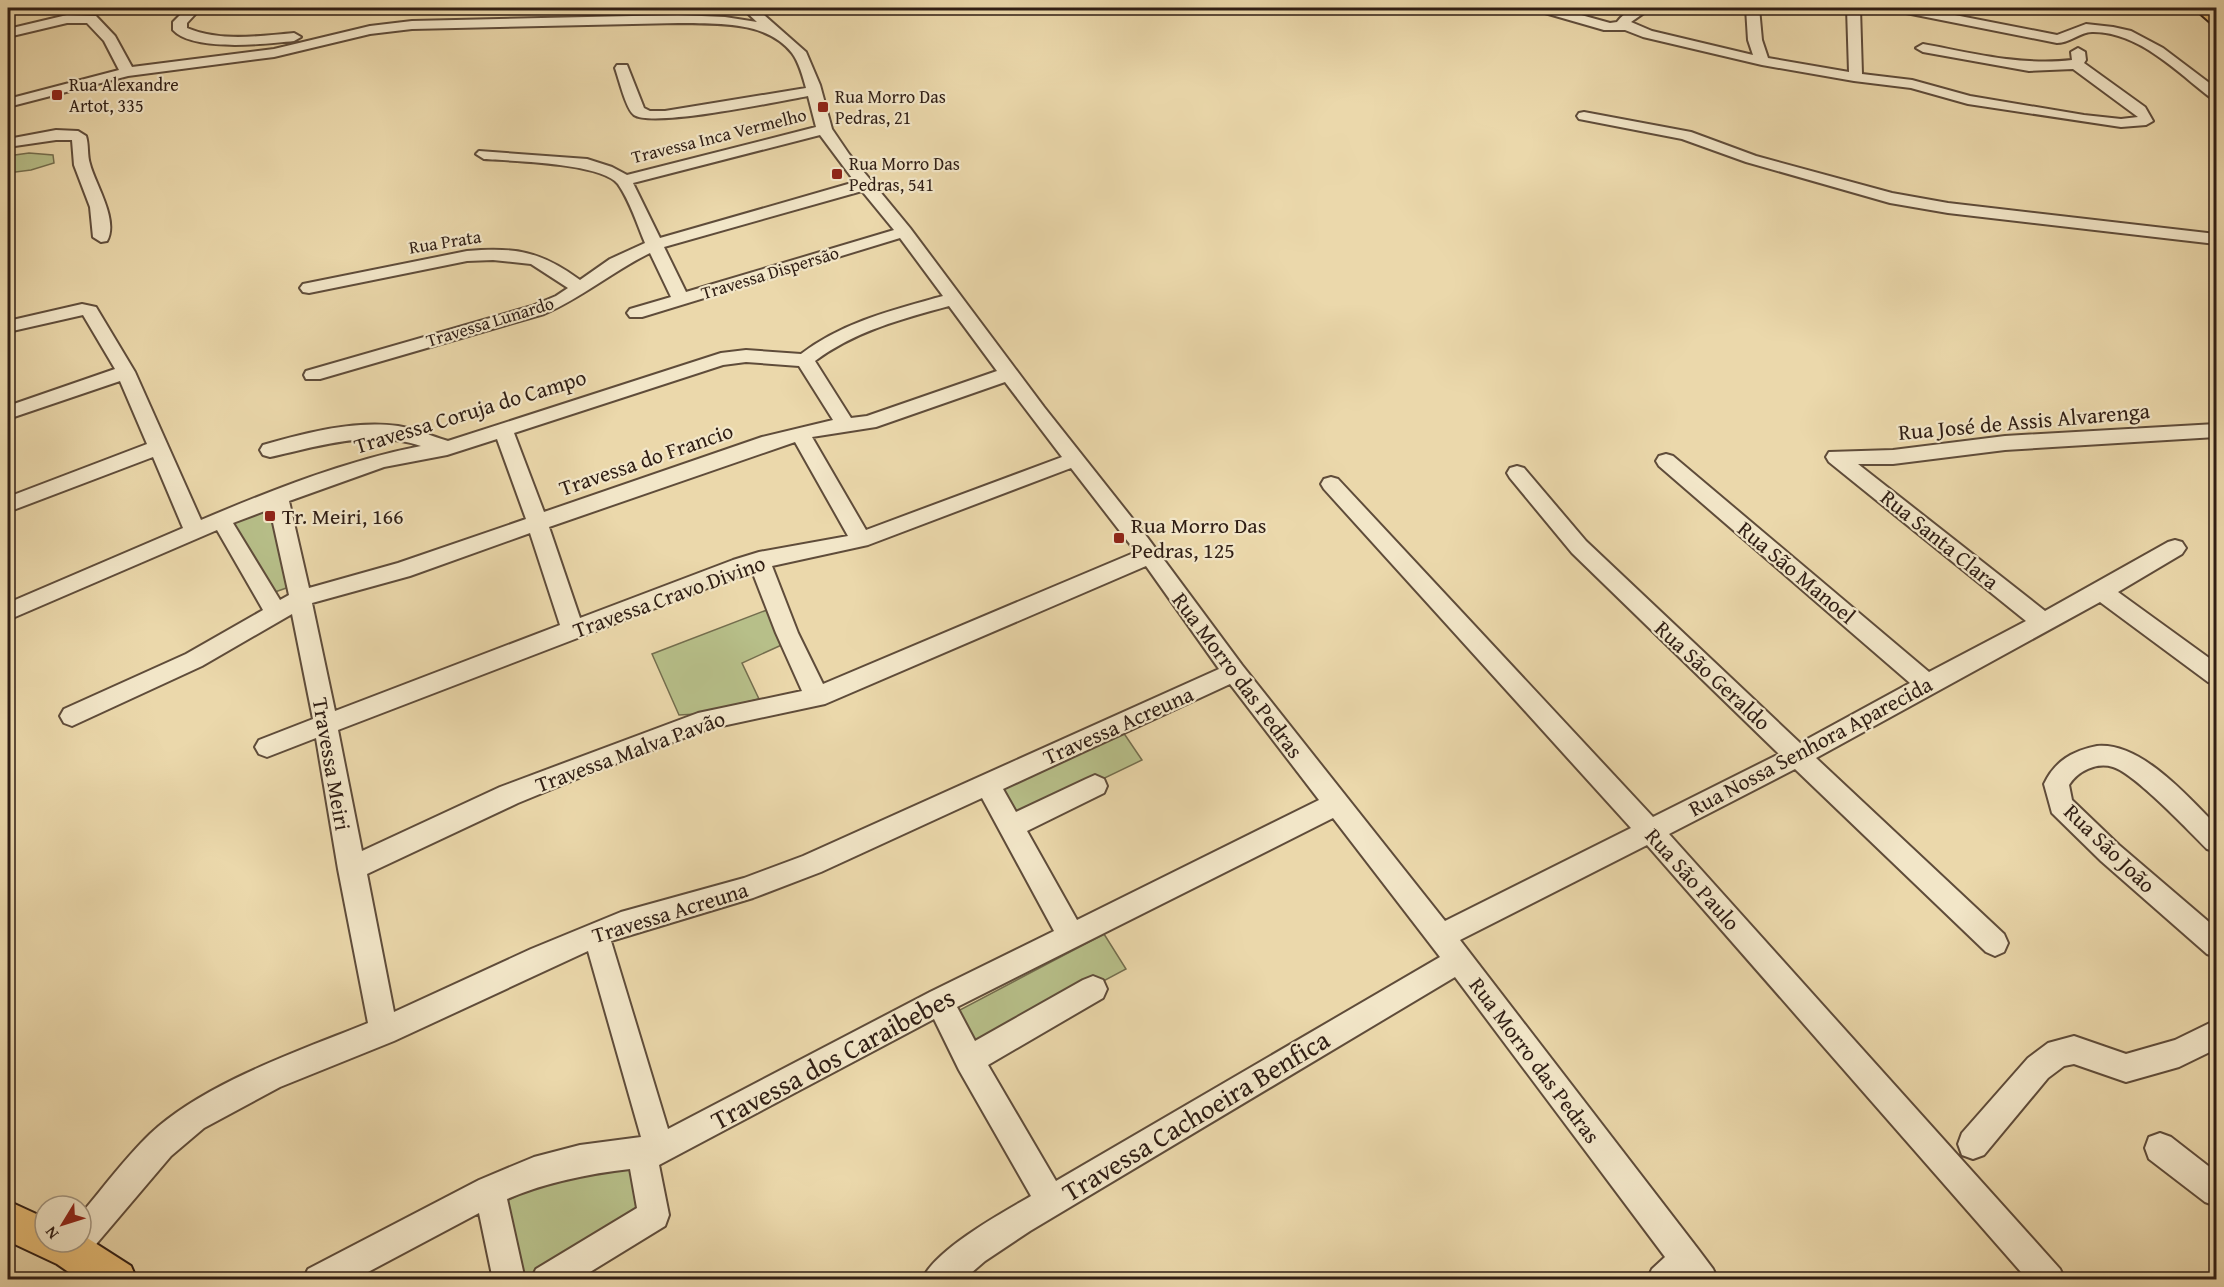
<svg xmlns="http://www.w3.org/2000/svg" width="2224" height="1287" font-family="'Gentium Book Plus',serif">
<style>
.green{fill:#b7bf89;stroke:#746e4e;stroke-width:1.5}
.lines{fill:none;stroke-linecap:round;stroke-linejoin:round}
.minor-casing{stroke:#5f4c3a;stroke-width:4}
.major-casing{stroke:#301e14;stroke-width:4}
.minor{fill:#f2e6c8;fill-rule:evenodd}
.major{fill:#e6bc76;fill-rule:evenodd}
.poi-dot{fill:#8f2418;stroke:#f2e6c8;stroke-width:2}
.labels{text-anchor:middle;stroke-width:4.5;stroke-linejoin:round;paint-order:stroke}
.far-poi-label{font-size:18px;fill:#301e14;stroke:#f2e6c8;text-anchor:start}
.far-street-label{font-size:18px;fill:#301e14;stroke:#f2e6c8}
.street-label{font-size:22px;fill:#301e14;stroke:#f2e6c8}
.poi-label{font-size:22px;fill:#301e14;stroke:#f2e6c8;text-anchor:start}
.near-street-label{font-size:27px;fill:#301e14;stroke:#f2e6c8}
</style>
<rect width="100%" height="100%" fill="#ebd8ab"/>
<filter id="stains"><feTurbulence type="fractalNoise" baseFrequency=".00333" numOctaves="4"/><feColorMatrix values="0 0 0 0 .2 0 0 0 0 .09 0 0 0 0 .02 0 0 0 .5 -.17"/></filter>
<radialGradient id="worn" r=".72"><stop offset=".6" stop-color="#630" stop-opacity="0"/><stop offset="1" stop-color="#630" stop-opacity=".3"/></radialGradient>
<path class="green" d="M 29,153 L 53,155 L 54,163 L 31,170 L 8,173 L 8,156 Z
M 263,510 L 271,510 L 295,585 L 272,593 L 233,522 Z
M 772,608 L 786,643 L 742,663 L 759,699 L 697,714 L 679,715 L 652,654 Z
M 1123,732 L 1142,760 L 1009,824 L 992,793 Z
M 1104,934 L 1126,969 L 974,1050 L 956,1012 Z
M 628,1168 L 637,1177 L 646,1211 L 523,1279 L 499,1205 L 558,1175 Z"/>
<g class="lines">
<defs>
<path id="minor" d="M 187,8 L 201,8 L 187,23 L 187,28 C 220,42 259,36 294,33 L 301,37 L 294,41 C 266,44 193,52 173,30 L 173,22 Z
M 742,8 L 756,8 L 806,52 L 820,85 L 832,129 L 849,154 L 910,228 L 1044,407 L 1147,537 L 1242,665 L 1445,921 L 1631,828 L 1324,489 L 1321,484 L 1324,479 L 1331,477 L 1338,479 L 1653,817 L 1779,754 L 1572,553 L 1510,478 L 1507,473 L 1510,468 L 1517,466 L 1524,468 L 1586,541 L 1800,743 L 1910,683 L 1659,466 L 1656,461 L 1659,456 L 1666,454 L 1673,456 L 1929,672 L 2026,621 L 1829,462 L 1826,457 L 1829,452 L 1893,450 L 2005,436 L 2216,424 L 2216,437 L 2005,450 L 1893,464 L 1858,464 L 2045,611 L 2168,542 L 2175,540 L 2182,542 L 2186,548 L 2182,554 L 2118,592 L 2216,663 L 2216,684 L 2208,682 L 2100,602 L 1816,758 L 2004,934 L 2008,943 L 2004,952 L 1995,956 L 1986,952 L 1795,769 L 1669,834 L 2060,1269 L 2065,1280 L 2028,1280 L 1647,845 L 1460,940 L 1698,1249 L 1713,1269 L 1718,1280 L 1647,1280 L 1652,1269 L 1665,1257 L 1455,977 L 1030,1231 L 985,1261 L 963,1280 L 922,1280 C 934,1250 1003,1212 1031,1196 L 959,1070 L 934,1019 L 659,1165 L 669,1215 L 665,1226 L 577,1280 L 531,1280 L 536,1269 L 637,1208 L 630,1169 C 587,1174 547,1182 507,1199 L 525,1280 L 493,1280 L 479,1213 L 353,1280 L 303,1280 L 308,1269 L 479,1180 L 534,1157 L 580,1145 L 641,1137 L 588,951 L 394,1041 L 280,1087 L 204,1128 L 171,1156 L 92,1249 L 81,1254 L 70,1249 L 67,1242 L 81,1242 L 81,1214 C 103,1188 125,1158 150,1134 C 204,1083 299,1051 368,1023 L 338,869 L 316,738 L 267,757 L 259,754 L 255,747 L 259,740 L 313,719 L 292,614 L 202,666 L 72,726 L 64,723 L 60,716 L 64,709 L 186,654 L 263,610 L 217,530 L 8,620 L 8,603 L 183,528 L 153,457 L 8,512 L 8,497 L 147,444 L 120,381 L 8,419 L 8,406 L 115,369 L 83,315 L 8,332 L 8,321 L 82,304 L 96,307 L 135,372 L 201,520 C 272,490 345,461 421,446 C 371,429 320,446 270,457 L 263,455 L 260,450 L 263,445 C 305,433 354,420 398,426 C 415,429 431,436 448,441 L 721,353 L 746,350 L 801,354 C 843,322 893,310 943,296 L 900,238 L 642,317 L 630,317 L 627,313 L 630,309 L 671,297 L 650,253 C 613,271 582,298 544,314 L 320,379 L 306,379 L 304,375 L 306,371 L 532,306 L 556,296 L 568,288 L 531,264 L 493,260 L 467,261 L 309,293 L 303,292 L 300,288 L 303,284 L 467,251 C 516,247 540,251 580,280 L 610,259 L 645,243 C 637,224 630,201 618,184 C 602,163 512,161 484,159 L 476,154 L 479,151 L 587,159 L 612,167 L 627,175 L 816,127 L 808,96 C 780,101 653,128 634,115 C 626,109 619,79 615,68 L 617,65 L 627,65 L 644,108 L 650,111 L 665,111 L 806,88 C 803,77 799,62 792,53 C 766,20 716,24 678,23 L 412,29 L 370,34 L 274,57 L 128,76 L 8,107 L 8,99 L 119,70 L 104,41 L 87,23 L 67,23 L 8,37 L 8,29 L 67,15 L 96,16 L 115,36 L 132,67 L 274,49 L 370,26 L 412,21 L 678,15 L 725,17 L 757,22 ZM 820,135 L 855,182 L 660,238 L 633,183 ZM 862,191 L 894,230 L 686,292 L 664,247 ZM 949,306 L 997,371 L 867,416 L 851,418 L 815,361 C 855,331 902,319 949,306 ZM 746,362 L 799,366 L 833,420 L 762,437 L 544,512 L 514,433 L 723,365 ZM 1005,382 L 1062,457 L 866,530 L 812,437 L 876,427 ZM 497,439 L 526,519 L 398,563 L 309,588 L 289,501 L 384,467 L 447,455 ZM 795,442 L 848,536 L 759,552 L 733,560 L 580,618 L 549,527 ZM 1071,468 L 1136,552 L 823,684 L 798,633 L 772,566 L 868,545 ZM 270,509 L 289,595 L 280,600 L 233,523 ZM 530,533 L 560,625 L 335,711 L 312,603 L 410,576 ZM 1146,566 L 1219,669 L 803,856 L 744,878 L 621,912 L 531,949 L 394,1012 L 367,874 L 518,803 L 591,773 L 708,729 L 825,704 ZM 752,571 L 776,633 L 802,691 L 698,713 L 500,787 L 362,851 L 338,730 ZM 1230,684 L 1319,800 L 1077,920 L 1027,831 L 1104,793 L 1107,786 L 1104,779 L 1095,775 L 1086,779 L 1016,812 L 1003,789 ZM 982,798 L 1054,931 L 930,992 L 668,1129 L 611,941 L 753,898 L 821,872 ZM 1333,818 L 1440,957 L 1056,1181 L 988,1065 L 1103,998 L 1107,989 L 1103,980 L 1093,976 L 1083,980 L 975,1041 L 957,1007 Z
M 1536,8 L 1556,8 L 1610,23 L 1617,22 C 1626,10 1636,8 1651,8 L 1631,22 L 1652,31 L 1753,55 L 1748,40 L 1746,8 L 1759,8 L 1762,40 L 1768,58 L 1849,72 L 1847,8 L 1860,8 L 1862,74 L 1912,80 L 1970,96 L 2084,115 L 2121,119 L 2138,117 L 2073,69 L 2029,71 L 1923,52 L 1916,48 L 1923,44 C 1972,53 2021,66 2072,60 L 2071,52 L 2078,48 L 2085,52 L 2086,60 L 2084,63 L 2145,107 L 2153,121 L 2146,125 L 2121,127 L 1968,104 L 1911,88 L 1854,81 L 1762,65 L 1643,37 L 1625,30 L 1604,30 L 1538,11 Z
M 1894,8 L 1919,8 L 2057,35 L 2086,24 L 2113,27 L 2131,31 L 2163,48 L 2216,88 L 2216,99 L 2211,98 C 2177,72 2138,31 2092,32 C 2080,32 2070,43 2057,43 L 1901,12 Z
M 1584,112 L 1691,132 L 1756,156 L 1892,193 L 1948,203 L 2216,234 L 2216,244 L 1948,213 L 1890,203 L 1746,162 L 1682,139 L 1579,119 L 1577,116 L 1579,113 Z
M 56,130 L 78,131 L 86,136 C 89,145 87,155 90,164 C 95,184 119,220 107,241 L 101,242 L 93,237 L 90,207 L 74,165 L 72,140 L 56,140 L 8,147 L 8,139 Z
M 2097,746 C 2141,742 2187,796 2216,825 L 2216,852 L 2207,849 C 2189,831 2134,773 2113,767 C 2096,762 2078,771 2069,785 L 2072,800 L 2119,845 L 2216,928 L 2216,957 L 2207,954 L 2101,861 L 2052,813 L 2044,784 C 2055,761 2072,751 2097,746 Z
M 2216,1020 L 2216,1049 L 2179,1067 L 2126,1082 L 2074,1064 L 2064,1066 L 2048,1078 L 1984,1155 L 1973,1159 L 1962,1155 L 1958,1144 L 1962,1133 L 2028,1058 L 2048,1043 L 2074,1036 L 2126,1054 L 2175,1040 Z
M 2160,1133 L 2171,1137 L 2216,1172 L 2216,1206 L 2205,1202 L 2149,1159 L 2145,1148 L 2149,1137 Z"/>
<path id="major" d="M 2194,8 L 2212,8 L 2216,10 L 2216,23 L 2210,22 Z
M 8,1201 L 45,1218 L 45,1242 L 81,1242 L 81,1234 L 131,1266 L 137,1280 L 80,1280 L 57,1264 L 8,1241 Z"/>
</defs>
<use href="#minor" class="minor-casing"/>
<use href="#major" class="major-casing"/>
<use href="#minor" class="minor"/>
<use href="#major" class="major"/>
</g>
<g class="poi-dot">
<rect x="51" y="89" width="12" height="12" rx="3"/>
<rect x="817" y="101" width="12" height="12" rx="3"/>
<rect x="831" y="168" width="12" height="12" rx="3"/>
<rect x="264" y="510" width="12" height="12" rx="3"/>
<rect x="1113" y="532" width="12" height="12" rx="3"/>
</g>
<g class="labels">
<g class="far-poi-label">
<text x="69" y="91">Rua Alexandre<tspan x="69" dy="21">Artot, 335</tspan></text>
<text x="835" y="103">Rua Morro Das<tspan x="835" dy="21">Pedras, 21</tspan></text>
<text x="849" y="170">Rua Morro Das<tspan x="849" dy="21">Pedras, 541</tspan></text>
</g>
<g class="far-street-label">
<text transform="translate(719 136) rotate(-14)" y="6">Travessa Inca Vermelho</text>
<text transform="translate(445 242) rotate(-9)" y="6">Rua Prata</text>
<text transform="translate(770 273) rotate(-17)" y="6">Travessa Dispersão</text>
<text transform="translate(490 322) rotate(-17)" y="6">Travessa Lunardo</text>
</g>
<g class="street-label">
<text transform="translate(470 411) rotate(-17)" y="8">Travessa Coruja do Campo</text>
<text transform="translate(2024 421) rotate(-5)" y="8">Rua José de Assis Alvarenga</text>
<text transform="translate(646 459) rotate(-19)" y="8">Travessa do Francio</text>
<text transform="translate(1940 539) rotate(39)" y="8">Rua Santa Clara</text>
<text transform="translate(1797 572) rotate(40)" y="8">Rua São Manoel</text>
<text transform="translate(669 596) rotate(-20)" y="8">Travessa Cravo Divino</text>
<text transform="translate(1238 675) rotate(53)" y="8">Rua Morro das Pedras</text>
<text transform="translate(1713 675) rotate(43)" y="8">Rua São Geraldo</text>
<text transform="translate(1118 725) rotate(-24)" y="8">Travessa Acreuna</text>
<text transform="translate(1810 746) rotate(-28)" y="8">Rua Nossa Senhora Aparecida</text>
<text transform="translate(630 751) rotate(-20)" y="8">Travessa Malva Pavão</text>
<text transform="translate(332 764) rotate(80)" y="8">Travessa Meiri</text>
<text transform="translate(2110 848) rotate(44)" y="8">Rua São João</text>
<text transform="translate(1693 879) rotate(48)" y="8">Rua São Paulo</text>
<text transform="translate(670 912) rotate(-17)" y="8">Travessa Acreuna</text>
<text transform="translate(1535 1060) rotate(53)" y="8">Rua Morro das Pedras</text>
</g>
<g class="poi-label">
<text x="282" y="524">Tr. Meiri, 166</text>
<text x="1131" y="533">Rua Morro Das<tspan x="1131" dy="25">Pedras, 125</tspan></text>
</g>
<g class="near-street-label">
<text transform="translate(833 1059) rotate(-28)" y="9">Travessa dos Caraibebes</text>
<text transform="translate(1196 1116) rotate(-31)" y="9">Travessa Cachoeira Benfica</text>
</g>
</g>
<rect width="2224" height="1287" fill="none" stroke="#ebd8ab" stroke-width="30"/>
<rect x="9" y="9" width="2206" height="1269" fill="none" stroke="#301e14" stroke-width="3"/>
<rect x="15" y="15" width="2194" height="1257" fill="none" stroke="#301e14" stroke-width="1.5"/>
<g transform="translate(63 1224) rotate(232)"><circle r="28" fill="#f2e6c8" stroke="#a49680" stroke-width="1.5"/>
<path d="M0-4.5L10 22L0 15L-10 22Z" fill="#8f2418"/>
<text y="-9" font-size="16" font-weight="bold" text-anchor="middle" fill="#301e14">N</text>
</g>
<rect width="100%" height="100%" filter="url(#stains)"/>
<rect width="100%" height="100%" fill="url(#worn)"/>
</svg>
